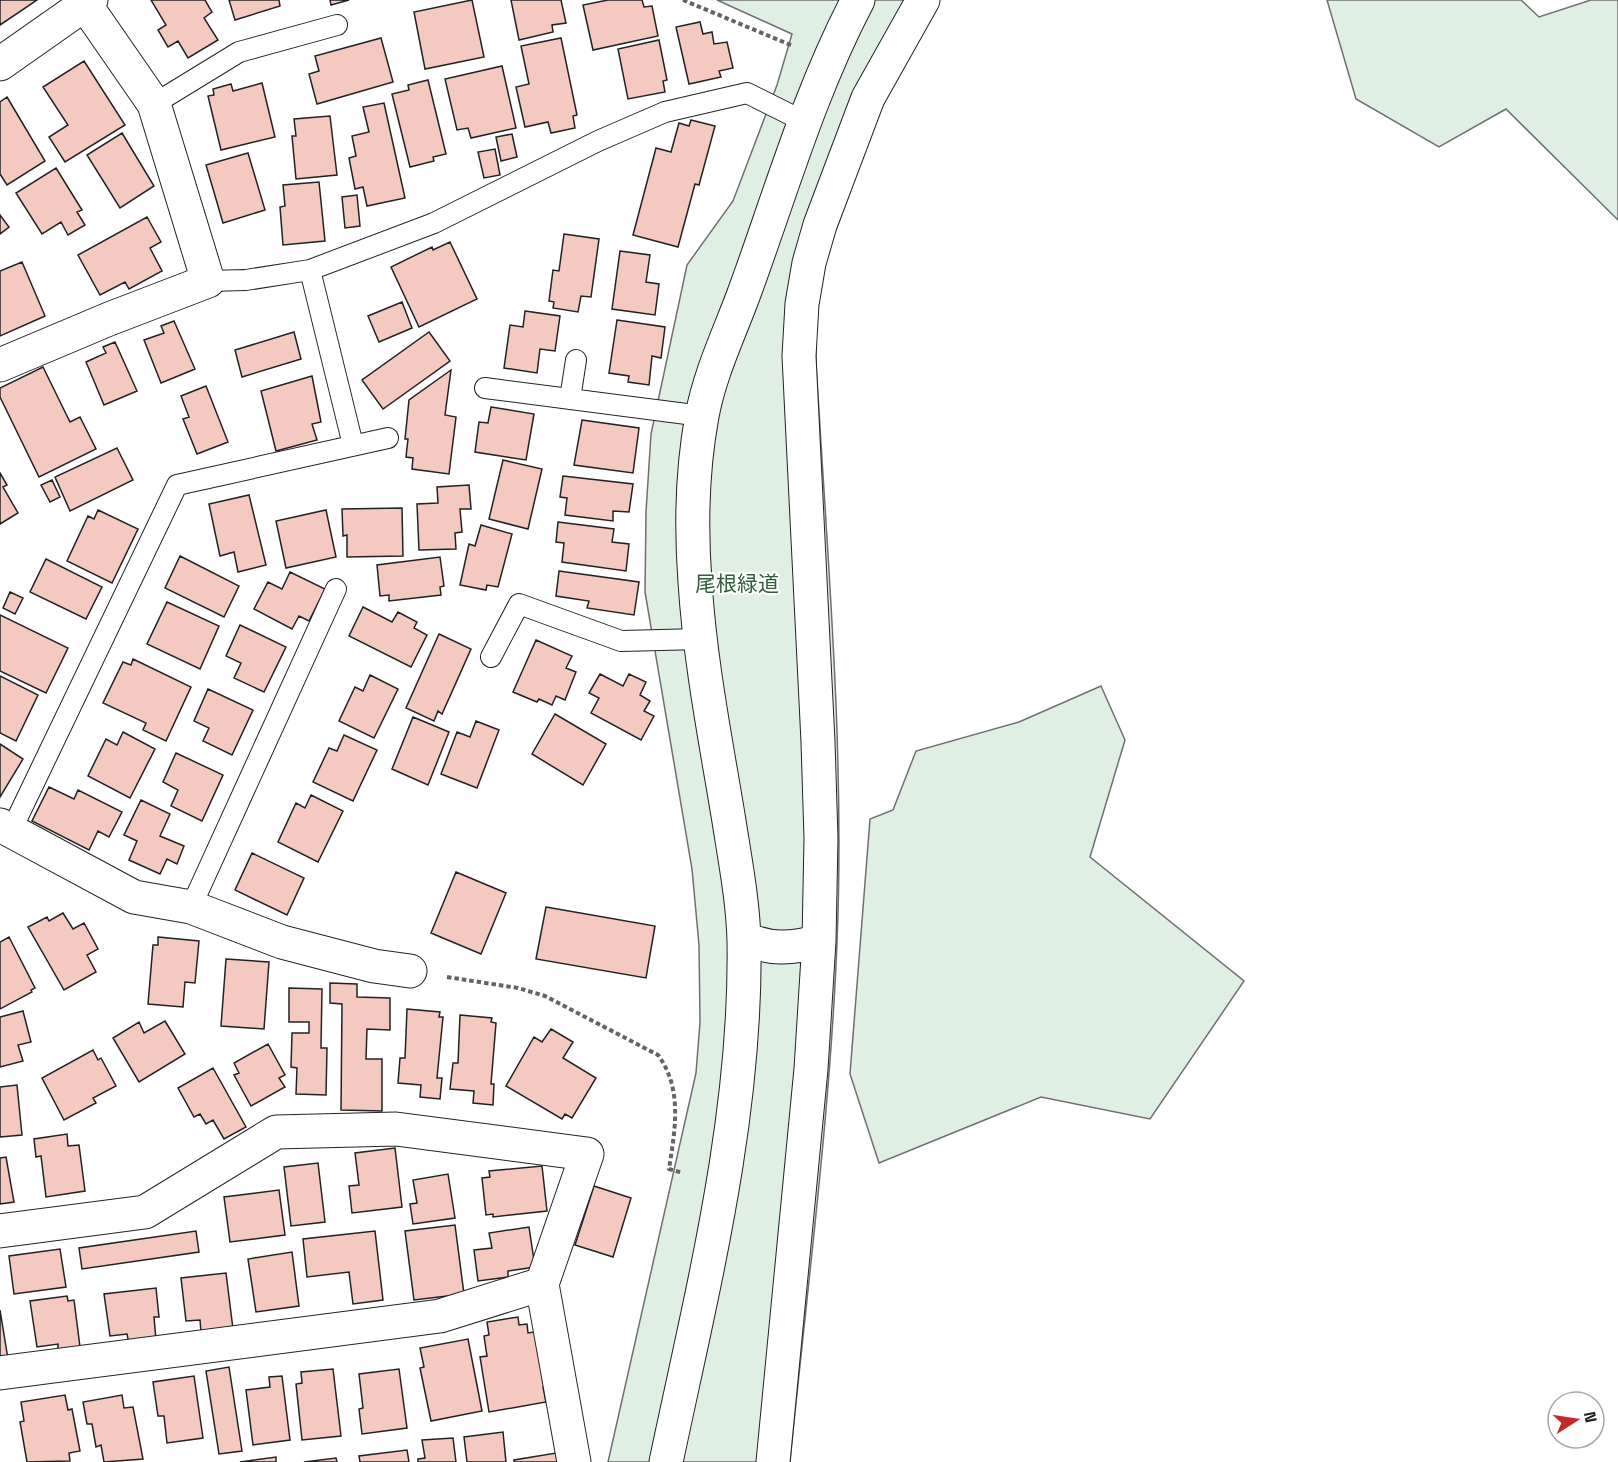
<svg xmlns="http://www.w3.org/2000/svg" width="1618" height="1462" font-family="'Space Grotesk','Noto Sans JP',sans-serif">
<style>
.green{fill:#e0efe3;stroke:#6f6f6f;stroke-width:1.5}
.building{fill:#f3c9c0;stroke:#222;stroke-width:1.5}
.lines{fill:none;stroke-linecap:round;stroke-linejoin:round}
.service-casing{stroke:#222;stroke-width:22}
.minor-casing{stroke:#222;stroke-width:35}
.path{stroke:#646464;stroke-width:4;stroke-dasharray:4.5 3;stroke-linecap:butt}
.service{stroke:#fff;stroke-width:20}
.minor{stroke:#fff;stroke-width:33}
.labels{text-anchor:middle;stroke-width:4.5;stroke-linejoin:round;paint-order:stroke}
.park-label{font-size:21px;fill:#2f5e38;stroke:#fff}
</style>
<rect width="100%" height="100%" fill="#fff"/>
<path class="green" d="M 717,0 L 937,0 L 881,106 L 823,265 L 816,309 L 816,361 C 827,555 845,749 837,943 C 830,1116 807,1289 790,1462 L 608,1462 L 696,1073 L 700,1022 L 699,945 L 692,869 L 645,592 L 646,512 L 651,434 L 687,265 L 733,201 L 777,85 L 792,34 Z
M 1327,0 L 1521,0 L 1539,17 L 1591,0 L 1618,0 L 1618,220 L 1506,109 L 1439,147 L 1356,99 Z
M 1101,686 L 1125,740 L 1090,857 L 1244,981 L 1150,1119 L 1041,1097 L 879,1163 L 850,1074 L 870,819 L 893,810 L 916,751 L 1019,722 Z"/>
<path class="building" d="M 0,0 L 37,0 L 0,25 Z
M 151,0 L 205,0 L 212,12 L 204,18 L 218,40 L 188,58 L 178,41 L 168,47 L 158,30 L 166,25 Z
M 229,0 L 279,0 L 280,6 L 235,20 Z
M 330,0 L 349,0 L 331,5 Z
M 472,0 L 484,57 L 425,69 L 414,12 Z
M 511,0 L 561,0 L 566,23 L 552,25 L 553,32 L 519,40 Z
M 608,0 L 642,0 L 644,7 L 652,6 L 658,36 L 593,50 L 583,5 Z
M 700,22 L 703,34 L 712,32 L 714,44 L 727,42 L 733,68 L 719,71 L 721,77 L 689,84 L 676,27 Z
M 381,38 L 393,82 L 317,104 L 309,74 L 319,71 L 315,56 Z
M 561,38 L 577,115 L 573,116 L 575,128 L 551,133 L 548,122 L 525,127 L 516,87 L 529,84 L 521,46 Z
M 659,40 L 667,80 L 663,81 L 665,92 L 628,99 L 618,49 Z
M 84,61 L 125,125 L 65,162 L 49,137 L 68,125 L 43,87 Z
M 502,66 L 516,128 L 471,138 L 468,128 L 457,130 L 445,79 Z
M 428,80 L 446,154 L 433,157 L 434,161 L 410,167 L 392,94 L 409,90 L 408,85 Z
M 262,83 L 275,137 L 221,150 L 208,96 L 214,95 L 213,89 L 231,84 L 233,91 Z
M 7,97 L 45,161 L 7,185 L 0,174 L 0,102 Z
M 384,103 L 405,198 L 367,206 L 363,187 L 355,189 L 349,158 L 356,156 L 352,136 L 369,132 L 363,107 Z
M 330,116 L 337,175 L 296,179 L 292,136 L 296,136 L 294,119 Z
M 691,120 L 715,126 L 699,185 L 695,184 L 678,247 L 633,235 L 656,148 L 671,152 L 679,123 L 689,126 Z
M 122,133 L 154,186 L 120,208 L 87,155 Z
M 512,134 L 517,157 L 501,161 L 496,137 Z
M 495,149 L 500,175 L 484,178 L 478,152 Z
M 248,153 L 265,210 L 223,223 L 206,165 Z
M 56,168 L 82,210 L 77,212 L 85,225 L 68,235 L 61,222 L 42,234 L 16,193 Z
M 319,182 L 325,241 L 283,245 L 280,207 L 285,206 L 283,185 Z
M 357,195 L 360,226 L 345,228 L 342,197 Z
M 0,215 L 9,227 L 0,234 Z
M 147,217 L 161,242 L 150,248 L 162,271 L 129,289 L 125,282 L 100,295 L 78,255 Z
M 564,234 L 599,239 L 591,297 L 581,296 L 578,312 L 553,308 L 554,302 L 549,301 L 553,270 L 559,271 Z
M 450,242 L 477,299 L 419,327 L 391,267 L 432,247 L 433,250 Z
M 620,251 L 650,255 L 646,282 L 659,284 L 655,315 L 612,309 Z
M 22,262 L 45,316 L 0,336 L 0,271 Z
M 402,302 L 412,328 L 379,342 L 368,316 Z
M 525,311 L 560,316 L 555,351 L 540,349 L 537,373 L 504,368 L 510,325 L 523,327 Z
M 617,320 L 665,327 L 661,358 L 652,356 L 649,385 L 628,382 L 629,376 L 609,373 Z
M 174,321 L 195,369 L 161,383 L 144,340 L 164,333 L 161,326 Z
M 294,332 L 301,359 L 242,377 L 235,350 Z
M 429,332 L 450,361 L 383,409 L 362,380 Z
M 115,342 L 137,391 L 104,405 L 86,362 L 106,353 L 103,347 Z
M 43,367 L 70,422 L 80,417 L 96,449 L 39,477 L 0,397 L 0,388 Z
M 451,370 L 445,415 L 456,417 L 449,474 L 412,469 L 413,458 L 406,457 L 408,439 L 405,439 L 409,400 Z
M 312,376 L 321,422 L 312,424 L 317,440 L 276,451 L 261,391 Z
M 206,386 L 228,442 L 197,454 L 183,419 L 189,417 L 181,396 Z
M 491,407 L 534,414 L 526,460 L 475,452 L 479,422 L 488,423 Z
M 582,420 L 639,428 L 633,473 L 574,465 Z
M 117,448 L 133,480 L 70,511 L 55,477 Z
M 503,460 L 542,469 L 528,529 L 489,519 Z
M 0,473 L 7,485 L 3,487 L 18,513 L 0,524 Z
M 563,476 L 633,484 L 629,512 L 613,511 L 613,521 L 565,515 L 567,498 L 560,497 Z
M 52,480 L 60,497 L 50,502 L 41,485 Z
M 469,485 L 471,509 L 460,509 L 462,532 L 455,533 L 456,549 L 419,550 L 417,504 L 438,503 L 437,487 Z
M 249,495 L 266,565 L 238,572 L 234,552 L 220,556 L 209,504 Z
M 402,508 L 403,556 L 347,557 L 347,535 L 343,536 L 342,509 Z
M 98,510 L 138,529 L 112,583 L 67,561 L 88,516 L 94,519 Z
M 326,510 L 336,557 L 286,568 L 276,521 Z
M 558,522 L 614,529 L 612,542 L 629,544 L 626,571 L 562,562 L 564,543 L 556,542 Z
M 481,525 L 512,534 L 498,587 L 487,585 L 486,590 L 460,585 L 469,544 L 475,546 Z
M 180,556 L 239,586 L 224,617 L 165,588 Z
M 440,557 L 444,586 L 440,587 L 441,595 L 389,601 L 389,595 L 380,596 L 377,565 Z
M 46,559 L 102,587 L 86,619 L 30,592 Z
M 559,571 L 639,582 L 634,615 L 587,608 L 589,601 L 556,596 Z
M 290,572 L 325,589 L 309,621 L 299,616 L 292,629 L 254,609 L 268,582 L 282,589 Z
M 10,592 L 23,598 L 15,614 L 3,608 Z
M 167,602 L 219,626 L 200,669 L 147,644 Z
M 363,607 L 392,622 L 398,612 L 417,622 L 414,628 L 427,635 L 411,667 L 349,636 Z
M 0,615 L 68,648 L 46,693 L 0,671 Z
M 240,625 L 286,647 L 264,692 L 234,678 L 241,663 L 226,656 Z
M 439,634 L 471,649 L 442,714 L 438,711 L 434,721 L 406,708 Z
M 536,640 L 572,656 L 566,668 L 576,672 L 565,700 L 556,696 L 552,705 L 539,699 L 537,702 L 513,692 Z
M 133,659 L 191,687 L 166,741 L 143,730 L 146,723 L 103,703 L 123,662 L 131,665 Z
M 600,674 L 623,686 L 629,674 L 646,682 L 640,695 L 650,701 L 644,711 L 654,716 L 641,740 L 591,713 L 599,698 L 589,693 Z
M 370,675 L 398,689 L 374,738 L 339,721 L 355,687 L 363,691 Z
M 0,676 L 38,695 L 16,741 L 0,733 Z
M 208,689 L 253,710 L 232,755 L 203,741 L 209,728 L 194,721 Z
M 555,714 L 606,744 L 583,785 L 532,754 Z
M 413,717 L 449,732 L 428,785 L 392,769 Z
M 476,721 L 499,730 L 477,788 L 441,774 L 457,732 L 470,737 Z
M 123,732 L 155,749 L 130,798 L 88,776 L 106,739 L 117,745 Z
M 344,735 L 377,750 L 353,801 L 313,782 L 329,748 L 337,751 Z
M 0,744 L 23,759 L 0,797 Z
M 176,753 L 223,775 L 202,821 L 171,806 L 178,790 L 163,782 Z
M 49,787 L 74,799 L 78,790 L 122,812 L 109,837 L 98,831 L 89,850 L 32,821 Z
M 311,795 L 343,811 L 318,862 L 278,842 L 296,803 L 305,808 Z
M 141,800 L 170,814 L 160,836 L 184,846 L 177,864 L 167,859 L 160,874 L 129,860 L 137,841 L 124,835 Z
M 252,853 L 304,878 L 287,915 L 235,890 Z
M 456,872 L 506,893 L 481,954 L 431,933 Z
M 546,907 L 655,926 L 646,978 L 536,959 Z
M 63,913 L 73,929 L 84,923 L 98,949 L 87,955 L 96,972 L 64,990 L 28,927 L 47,917 L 49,921 Z
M 9,937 L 35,988 L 31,990 L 32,992 L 0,1009 L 0,942 Z
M 158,937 L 199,941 L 195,983 L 185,982 L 183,1007 L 148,1004 L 153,945 L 158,945 Z
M 226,959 L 269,962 L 264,1029 L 221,1026 Z
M 330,983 L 357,984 L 357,997 L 390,998 L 390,1030 L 367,1029 L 366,1059 L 382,1059 L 382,1111 L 341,1110 L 342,1004 L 330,1003 Z
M 289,988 L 322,989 L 321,1048 L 327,1048 L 326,1095 L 296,1094 L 297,1068 L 291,1067 L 292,1033 L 309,1033 L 309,1022 L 289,1022 Z
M 407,1009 L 440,1012 L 439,1017 L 443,1017 L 437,1078 L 442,1078 L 440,1099 L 420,1097 L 421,1085 L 398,1083 L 400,1058 L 405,1058 Z
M 23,1011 L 31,1042 L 18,1045 L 23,1061 L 0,1067 L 0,1017 Z
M 460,1015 L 492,1018 L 491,1022 L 496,1023 L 491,1084 L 494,1084 L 493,1105 L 473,1103 L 474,1091 L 450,1089 L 453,1063 L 458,1063 Z
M 165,1021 L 185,1054 L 139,1082 L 113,1038 L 139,1022 L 144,1033 Z
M 551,1029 L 573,1042 L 563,1058 L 596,1078 L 572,1118 L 565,1114 L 562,1119 L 506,1086 L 534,1037 L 542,1042 Z
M 268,1044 L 285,1075 L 279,1078 L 285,1087 L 251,1106 L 234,1075 L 239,1073 L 234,1063 Z
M 93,1050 L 98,1060 L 101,1058 L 116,1086 L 93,1098 L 96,1103 L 64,1120 L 42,1078 Z
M 213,1068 L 246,1127 L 224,1139 L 213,1120 L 206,1124 L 200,1114 L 194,1117 L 178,1088 Z
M 17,1085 L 22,1135 L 0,1137 L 0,1087 Z
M 67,1134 L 68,1146 L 79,1145 L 85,1191 L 46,1197 L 41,1156 L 36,1157 L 34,1139 Z
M 395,1148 L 402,1207 L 352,1213 L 349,1186 L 359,1185 L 355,1153 Z
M 6,1157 L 14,1202 L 0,1204 L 0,1158 Z
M 318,1163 L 325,1222 L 291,1226 L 284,1167 Z
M 542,1166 L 547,1211 L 493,1217 L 493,1214 L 486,1215 L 482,1178 L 490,1177 L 489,1171 Z
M 448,1174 L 455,1218 L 413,1224 L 410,1204 L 417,1203 L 413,1180 Z
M 594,1186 L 631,1198 L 613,1257 L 575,1245 Z
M 279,1190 L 285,1235 L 230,1242 L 224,1197 Z
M 455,1225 L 464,1294 L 414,1300 L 405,1231 Z
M 529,1227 L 535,1267 L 508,1271 L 508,1277 L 478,1281 L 474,1250 L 492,1248 L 489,1233 Z
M 196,1231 L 199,1252 L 82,1269 L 79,1248 Z
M 375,1231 L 383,1300 L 353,1304 L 349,1272 L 307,1277 L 303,1239 Z
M 60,1249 L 66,1287 L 14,1294 L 9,1256 Z
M 292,1252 L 299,1306 L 256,1312 L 248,1259 Z
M 226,1273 L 233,1329 L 201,1332 L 200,1320 L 186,1321 L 181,1278 Z
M 156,1288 L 159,1317 L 154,1317 L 156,1340 L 129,1344 L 127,1334 L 110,1336 L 104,1294 Z
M 67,1296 L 68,1301 L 74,1300 L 80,1347 L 58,1350 L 58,1344 L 37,1347 L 30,1301 Z
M 0,1310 L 8,1359 L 0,1360 Z
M 518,1317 L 519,1325 L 527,1324 L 528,1333 L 540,1331 L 548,1386 L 543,1387 L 546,1402 L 489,1412 L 480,1357 L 487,1356 L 484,1336 L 489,1335 L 487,1322 Z
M 468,1339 L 482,1411 L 431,1421 L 420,1368 L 424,1367 L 420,1348 Z
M 229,1367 L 242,1451 L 219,1454 L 206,1371 Z
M 333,1369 L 341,1436 L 302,1440 L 296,1384 L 302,1383 L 301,1372 Z
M 399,1369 L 407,1428 L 362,1434 L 359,1409 L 363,1408 L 359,1374 Z
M 194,1376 L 203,1438 L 167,1443 L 164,1416 L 158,1416 L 153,1382 Z
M 282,1376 L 290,1440 L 253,1445 L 246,1390 L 270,1387 L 269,1377 Z
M 65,1395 L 68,1410 L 72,1409 L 80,1451 L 69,1453 L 70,1461 L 27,1462 L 20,1422 L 24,1421 L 21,1402 Z
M 122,1395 L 124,1408 L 133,1407 L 143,1459 L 104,1462 L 101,1445 L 96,1447 L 92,1424 L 87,1424 L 83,1402 Z
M 503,1432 L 506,1462 L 467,1462 L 464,1437 Z
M 453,1438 L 456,1462 L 418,1462 L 418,1459 L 425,1458 L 422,1440 Z
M 407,1450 L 409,1462 L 360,1462 L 359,1456 Z
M 556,1453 L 557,1462 L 514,1462 L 514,1460 Z
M 276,1457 L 276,1462 L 240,1462 Z
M 336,1458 L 337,1462 L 304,1462 Z"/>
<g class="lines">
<defs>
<path id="service" d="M 154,104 L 239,52 L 337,25
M 310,270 L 353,445
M 208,281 L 246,280 L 310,270 L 434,223 L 598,141 L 665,112 L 747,93 L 805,122
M 485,388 L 702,416
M 570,399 L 576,360
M 491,657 L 519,604 L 621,641 L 700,639
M 11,831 L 177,485 L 388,438
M 191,907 L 336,589"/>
<path id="minor" d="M 0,64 L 91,0
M 0,365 L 109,319 L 208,281 L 154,104 L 82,0
M 0,825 L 134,897 L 191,907 L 282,942 L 374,966 L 410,971
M 744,938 C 769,950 792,949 819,941
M 0,1231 L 145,1212 L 276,1132 L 396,1129 L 587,1154 L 542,1284 L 574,1462
M 0,1373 L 440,1316 L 542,1284
M 666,1462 C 702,1291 747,1117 744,941 C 743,901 735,860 729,821 C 716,742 700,662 695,582 C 691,528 692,470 702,416 C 710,372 731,330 746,288 C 781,192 810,91 858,0
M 773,1462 L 811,1069 L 819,941 L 821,838 L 818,742 L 799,356 L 802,304 L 809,263 L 820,225 L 868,98 L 923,0"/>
</defs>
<use href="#service" class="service-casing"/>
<use href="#minor" class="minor-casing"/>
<path class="path" d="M 683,0 L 793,46
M 447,977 L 518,988 L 545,996 L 658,1055 C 683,1089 675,1130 669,1169 L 683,1173"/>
<use href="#service" class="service"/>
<use href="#minor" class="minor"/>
</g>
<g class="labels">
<g class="park-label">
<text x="737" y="591">尾根緑道</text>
</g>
</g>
<g transform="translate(1576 1420) rotate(78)"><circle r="28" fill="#ffffff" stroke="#a7a7a7" stroke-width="1.5"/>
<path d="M0-4.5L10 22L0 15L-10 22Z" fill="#c62828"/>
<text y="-9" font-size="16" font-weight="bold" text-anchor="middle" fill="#222222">N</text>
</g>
</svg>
